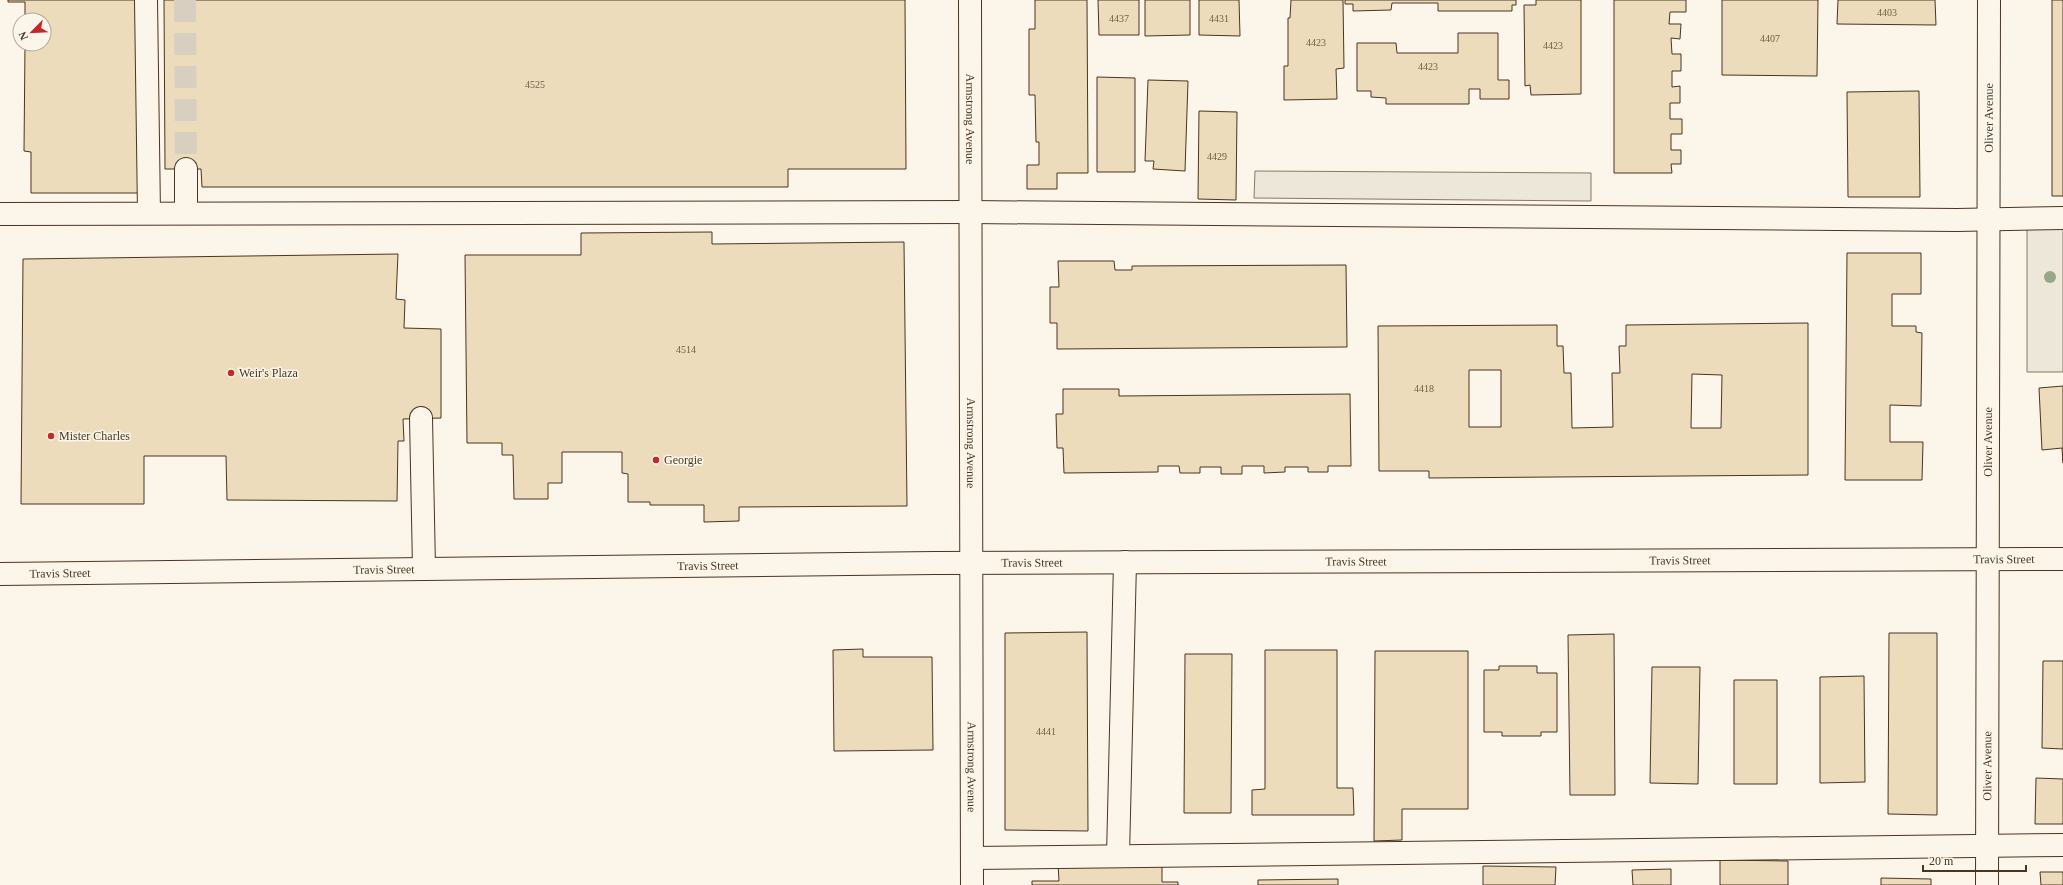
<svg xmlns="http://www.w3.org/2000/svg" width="2063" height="885" font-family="Georgia,serif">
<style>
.parking{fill:#ede7d9;stroke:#887966}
.building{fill:#ecdcbc;stroke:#4a3520;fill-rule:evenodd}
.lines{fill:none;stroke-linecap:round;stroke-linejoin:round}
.minor-tunnel{stroke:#d8cfc1;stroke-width:22;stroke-dasharray:22 11;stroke-linecap:butt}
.minor-casing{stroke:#4a3520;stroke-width:24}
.minor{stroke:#fbf6e9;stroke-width:22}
.tree{fill:#96a887}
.poi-dot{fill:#c62828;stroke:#fbf6e9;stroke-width:1.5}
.labels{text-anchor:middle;stroke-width:3;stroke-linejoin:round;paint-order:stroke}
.number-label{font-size:10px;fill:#725f47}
.street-label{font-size:12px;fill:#4a3520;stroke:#fbf6e9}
.poi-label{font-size:12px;fill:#4a3520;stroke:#fbf6e9;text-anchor:start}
</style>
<rect width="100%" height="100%" fill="#fbf6e9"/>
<path class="parking" d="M 1255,171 L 1591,173 L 1591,201 L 1254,198 Z
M 2027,227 L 2063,227 L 2063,372 L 2027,372 Z"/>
<path class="building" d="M 8,0 L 140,0 L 144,193 L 31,193 L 31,152 L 24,151 L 25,44 L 44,44 L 44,20 L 25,20 L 25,2 L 8,2 Z
M 164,0 L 905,0 L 906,169 L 788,169 L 788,187 L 202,187 L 201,169 L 165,169 Z
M 1035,0 L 1087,0 L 1088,173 L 1057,173 L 1057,189 L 1027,189 L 1027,165 L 1039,165 L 1039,142 L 1036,142 L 1035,95 L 1029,95 L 1029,29 L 1035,29 Z
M 1098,0 L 1139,0 L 1139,35 L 1099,35 Z
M 1145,0 L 1190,0 L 1190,35 L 1145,36 Z
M 1199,0 L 1239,0 L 1240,36 L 1199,35 Z
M 1291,0 L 1343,0 L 1344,68 L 1336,69 L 1337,99 L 1284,100 L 1284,66 L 1288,66 L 1288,18 L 1290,18 Z
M 1345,0 L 1516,0 L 1516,5 L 1512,5 L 1512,11 L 1438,11 L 1438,3 L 1392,3 L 1391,10 L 1353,11 L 1353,4 L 1345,4 Z
M 1536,0 L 1581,0 L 1581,94 L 1531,95 L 1530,85 L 1525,86 L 1524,5 L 1536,5 Z
M 1614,0 L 1686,0 L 1686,12 L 1670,12 L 1669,24 L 1681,24 L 1680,39 L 1671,38 L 1672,54 L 1681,54 L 1681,71 L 1672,71 L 1672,87 L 1680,86 L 1680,103 L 1670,103 L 1670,119 L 1682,119 L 1682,134 L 1671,134 L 1671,150 L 1681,150 L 1681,164 L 1671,164 L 1672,173 L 1614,173 Z
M 1722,0 L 1818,0 L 1817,76 L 1722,75 Z
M 1838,0 L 1935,0 L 1936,25 L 1837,24 Z
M 2052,0 L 2063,0 L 2063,196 L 2052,196 Z
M 1458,33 L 1498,33 L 1498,80 L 1509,80 L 1509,99 L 1480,99 L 1480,89 L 1469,89 L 1469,104 L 1386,104 L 1386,98 L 1371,97 L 1371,91 L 1357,91 L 1357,43 L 1396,43 L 1397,53 L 1458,53 Z
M 1097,77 L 1135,78 L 1135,172 L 1097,172 Z
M 1148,80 L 1188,81 L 1185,171 L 1153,169 L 1154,161 L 1145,161 Z
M 1919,91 L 1920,197 L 1848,197 L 1847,92 Z
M 1199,111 L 1237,112 L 1236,200 L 1198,199 Z
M 712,232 L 712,244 L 904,242 L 907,506 L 739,507 L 739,521 L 704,522 L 704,505 L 650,505 L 650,502 L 628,502 L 628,474 L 622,473 L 622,452 L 562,452 L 562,483 L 548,483 L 548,499 L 514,499 L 513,455 L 502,455 L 502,443 L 467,443 L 465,255 L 581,255 L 581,233 Z
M 1847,253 L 1921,253 L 1921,294 L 1892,294 L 1892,326 L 1916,326 L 1916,332 L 1922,333 L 1921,406 L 1890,405 L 1890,442 L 1923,442 L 1922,480 L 1845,480 Z
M 398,254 L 396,299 L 405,300 L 404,328 L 441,329 L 441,418 L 403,419 L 404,441 L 398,441 L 397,501 L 227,500 L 226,456 L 144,456 L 144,504 L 21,504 L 23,259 Z
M 1058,261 L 1114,261 L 1115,270 L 1132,270 L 1132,266 L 1346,265 L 1347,347 L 1057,349 L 1057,323 L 1050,323 L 1050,287 L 1059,287 Z
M 1808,323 L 1808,475 L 1429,478 L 1429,471 L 1379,471 L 1378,326 L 1557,325 L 1557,346 L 1563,346 L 1564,373 L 1571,373 L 1572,428 L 1613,427 L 1612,373 L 1620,373 L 1619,346 L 1626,346 L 1626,325 ZM 1469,370 L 1501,370 L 1501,427 L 1469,427 ZM 1692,374 L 1722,375 L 1721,428 L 1691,428 Z
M 2063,386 L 2063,463 L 2062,448 L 2042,450 L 2039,388 Z
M 1063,389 L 1119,389 L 1119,396 L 1350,394 L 1351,466 L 1328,466 L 1328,472 L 1308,472 L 1308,467 L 1285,467 L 1285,472 L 1264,473 L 1264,466 L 1242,466 L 1242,474 L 1221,474 L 1221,467 L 1200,467 L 1200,473 L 1180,473 L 1179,466 L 1158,466 L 1158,472 L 1064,473 L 1063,448 L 1057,448 L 1056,414 L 1063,414 Z
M 1087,632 L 1088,831 L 1005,830 L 1005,633 Z
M 1889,633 L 1937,633 L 1937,815 L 1888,814 Z
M 1614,634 L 1615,795 L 1570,795 L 1568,635 Z
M 863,649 L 863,657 L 932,657 L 933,750 L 834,751 L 833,650 Z
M 1265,650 L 1337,650 L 1337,788 L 1353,788 L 1354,815 L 1252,815 L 1252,790 L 1265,789 Z
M 1375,651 L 1468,651 L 1468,809 L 1402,809 L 1402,840 L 1374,841 Z
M 1185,654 L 1232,654 L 1231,813 L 1184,813 Z
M 2043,661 L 2063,661 L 2063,749 L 2042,748 Z
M 1499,666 L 1537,666 L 1537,673 L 1557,673 L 1557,732 L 1541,732 L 1541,736 L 1502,736 L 1502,732 L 1484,732 L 1484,670 L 1499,670 Z
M 1652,667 L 1700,667 L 1698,784 L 1650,783 Z
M 1864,676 L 1865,782 L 1820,783 L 1820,677 Z
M 1734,680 L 1777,680 L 1777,784 L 1734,784 Z
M 2036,778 L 2063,779 L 2063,824 L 2035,824 Z
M 1720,860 L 1788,861 L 1788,885 L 1720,885 Z
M 1162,862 L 1162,882 L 1178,882 L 1178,885 L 1032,885 L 1032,881 L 1059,881 L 1058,864 Z
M 1483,866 L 1556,867 L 1555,885 L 1483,885 Z
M 1671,869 L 1671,885 L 1633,885 L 1632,870 Z
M 2040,872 L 2063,872 L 2063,885 L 2041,885 Z
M 1881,878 L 1931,879 L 1931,885 L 1881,885 Z
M 1338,879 L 1338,885 L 1258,885 L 1258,880 Z"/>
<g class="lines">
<path class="minor-tunnel" d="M 185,0 L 186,169"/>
<defs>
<g id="minor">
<path d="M 146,0 L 149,213"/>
<path id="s1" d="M 970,0 L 972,885"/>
<path d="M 186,169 L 186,213"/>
<path d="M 0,214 L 971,212 L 1957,220 L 2063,218"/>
<path d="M 421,418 L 424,568"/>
<path id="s2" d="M 0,574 L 935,563 L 2063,559"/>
<path d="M 1118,856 L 1125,562"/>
<path d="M 972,858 L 2063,845"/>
<path id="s3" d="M 1987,885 L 1989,0"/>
</g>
</defs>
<use href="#minor" class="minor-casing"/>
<use href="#minor" class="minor"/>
</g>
<circle class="tree" cx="2050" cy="277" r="6"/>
<g class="poi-dot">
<circle cx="231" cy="373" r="4"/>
<circle cx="51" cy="436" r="4"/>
<circle cx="656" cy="460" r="4"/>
</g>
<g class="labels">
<g class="number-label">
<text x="1887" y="16">4403</text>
<text x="1119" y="22">4437</text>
<text x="1219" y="22">4431</text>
<text x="1770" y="42">4407</text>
<text x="1316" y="46">4423</text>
<text x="1553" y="49">4423</text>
<text x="1428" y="70">4423</text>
<text x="535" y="88">4525</text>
<text x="1217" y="160">4429</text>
<text x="686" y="353">4514</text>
<text x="1424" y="392">4418</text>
<text x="1046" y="735">4441</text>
</g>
<g class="street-label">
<text dy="4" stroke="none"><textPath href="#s1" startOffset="119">Armstrong Avenue</textPath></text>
<text dy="4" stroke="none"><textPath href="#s3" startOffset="767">Oliver Avenue</textPath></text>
<text dy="4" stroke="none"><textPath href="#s3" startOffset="443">Oliver Avenue</textPath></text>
<text dy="4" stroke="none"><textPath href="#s1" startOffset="443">Armstrong Avenue</textPath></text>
<text dy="4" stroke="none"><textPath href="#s2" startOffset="2004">Travis Street</textPath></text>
<text dy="4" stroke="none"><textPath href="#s2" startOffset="1680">Travis Street</textPath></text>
<text dy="4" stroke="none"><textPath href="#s2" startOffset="1356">Travis Street</textPath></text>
<text dy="4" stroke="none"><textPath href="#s2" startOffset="1032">Travis Street</textPath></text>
<text dy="4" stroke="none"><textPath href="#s2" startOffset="708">Travis Street</textPath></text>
<text dy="4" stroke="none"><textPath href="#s2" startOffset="384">Travis Street</textPath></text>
<text dy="4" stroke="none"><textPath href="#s2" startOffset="60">Travis Street</textPath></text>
<text dy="4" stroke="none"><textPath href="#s1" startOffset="767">Armstrong Avenue</textPath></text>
<text dy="4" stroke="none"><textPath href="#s3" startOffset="119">Oliver Avenue</textPath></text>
</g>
<g class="poi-label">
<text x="239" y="377">Weir's Plaza</text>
<text x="59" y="440">Mister Charles</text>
<text x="664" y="464">Georgie</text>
</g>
</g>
<g transform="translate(32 32) rotate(246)"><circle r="19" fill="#fbf6e9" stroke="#b4a999"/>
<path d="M0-3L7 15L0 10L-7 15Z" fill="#c62828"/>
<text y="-6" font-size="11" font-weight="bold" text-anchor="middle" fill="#4a3520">N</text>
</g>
<path d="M1923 865v6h103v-6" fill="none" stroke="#4a3520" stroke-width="2"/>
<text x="1929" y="865" font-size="12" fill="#4a3520" stroke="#fbf6e9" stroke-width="3" paint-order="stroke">20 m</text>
</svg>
